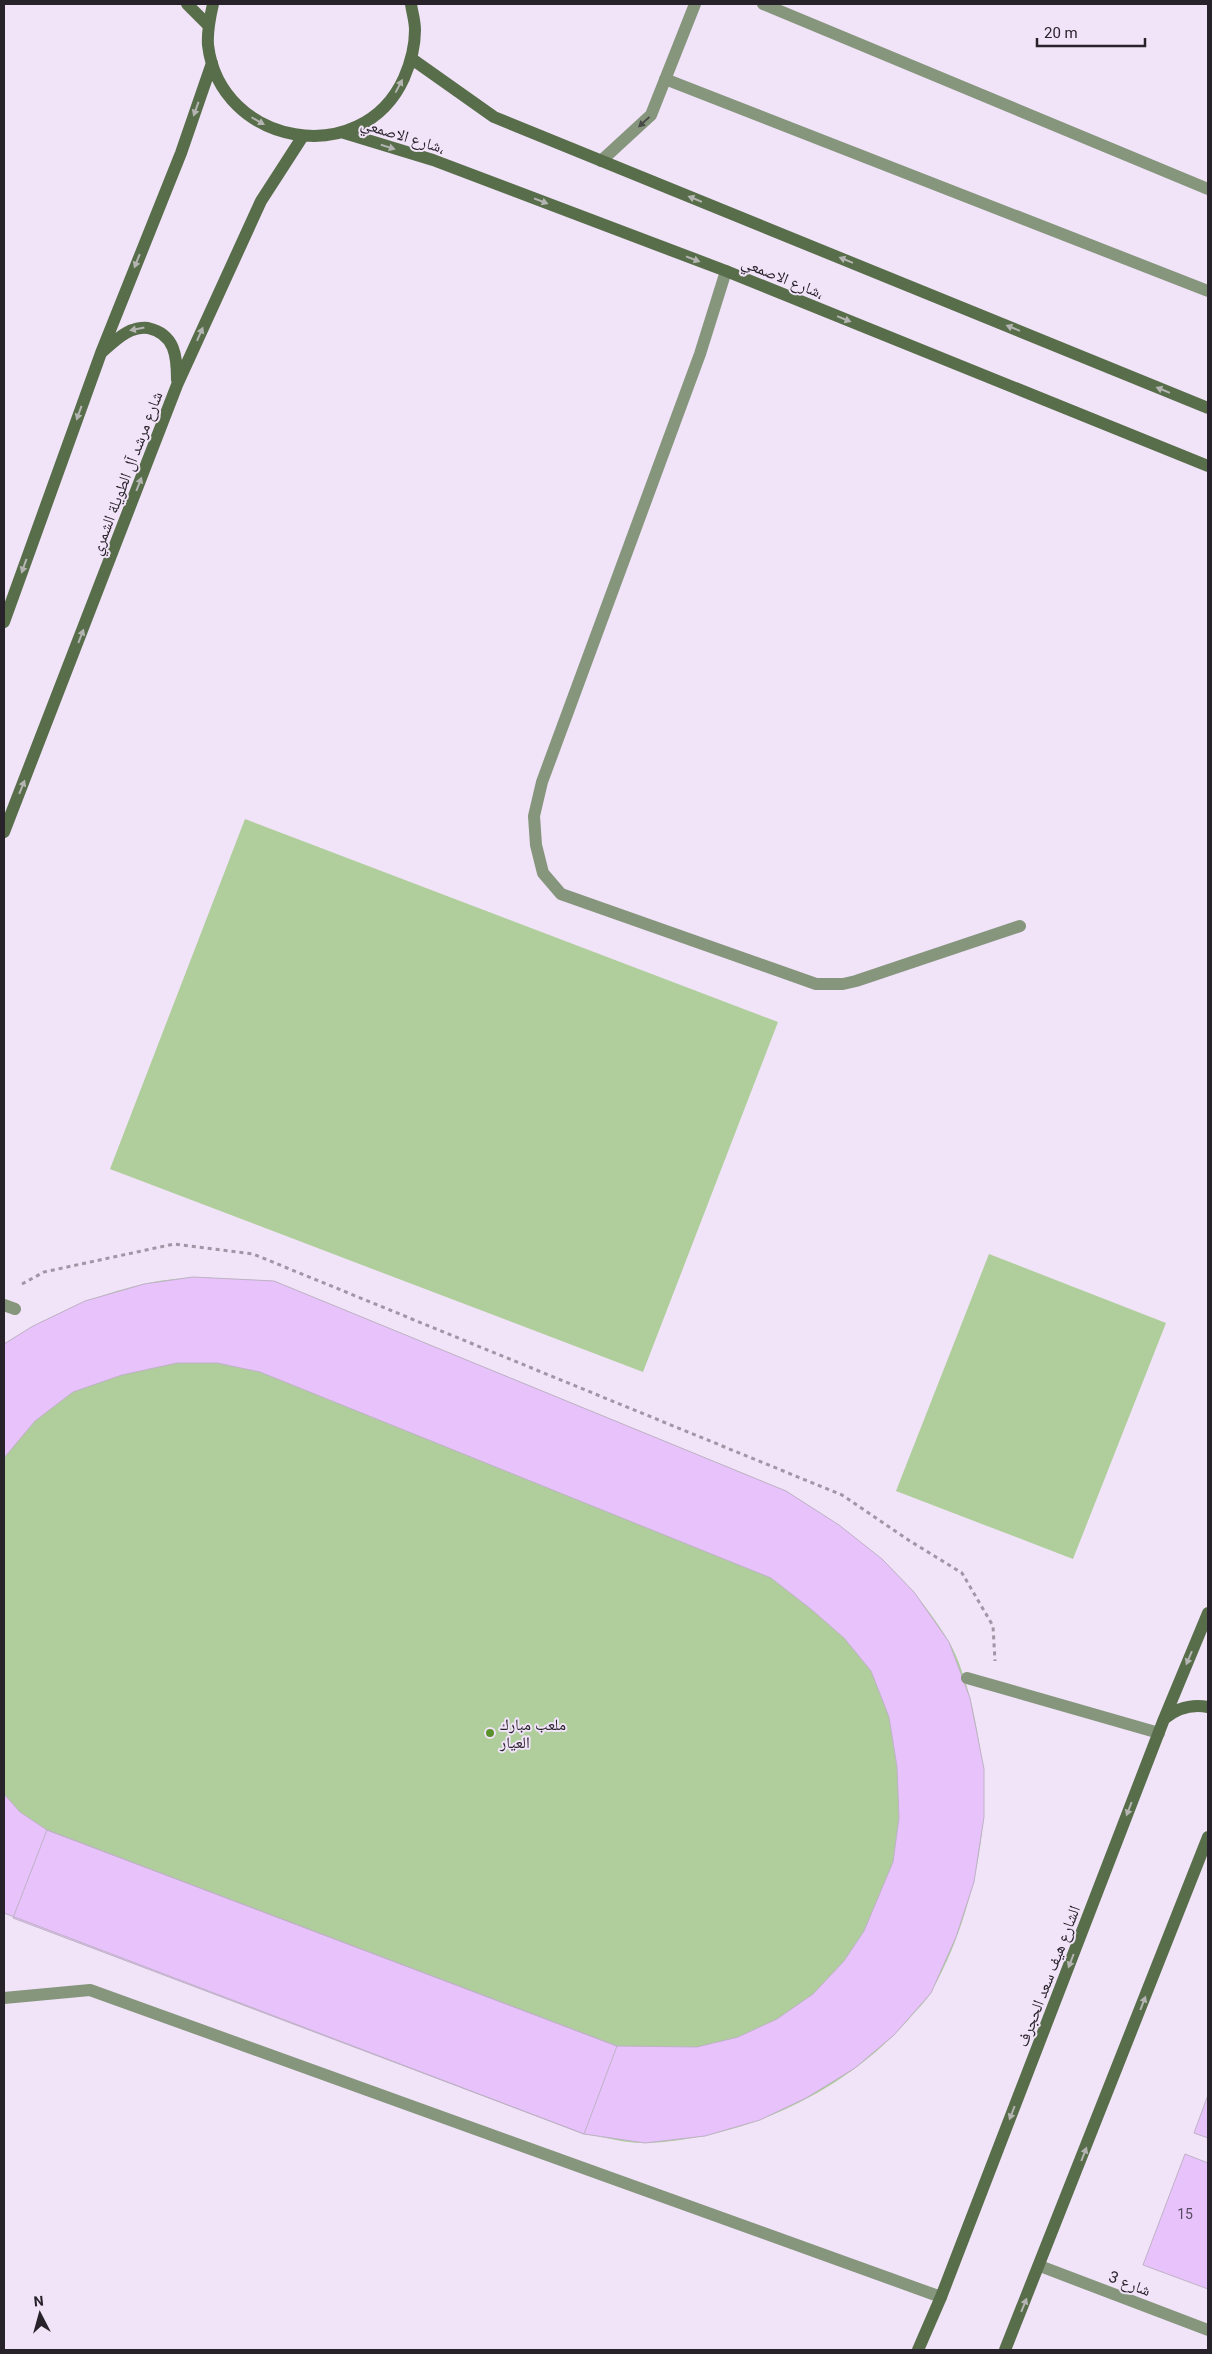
<svg xmlns="http://www.w3.org/2000/svg" width="1212" height="2354" font-family="Roboto,'Noto Naskh Arabic',sans-serif">
<style>
.green{fill:#afce9b}
.building{fill:#e7c2fb;stroke:#bfb2c6}
.lines{fill:none;stroke-linecap:round;stroke-linejoin:round}
.path{stroke:#a096a6;stroke-width:3;stroke-dasharray:4 4;stroke-linecap:butt}
.lane{stroke:#86967d;stroke-width:12}
.street{stroke:#86967d;stroke-width:12}
.secondary{stroke:#586e4a;stroke-width:12}
.oneway{fill:#b4b4b2}
.oneway2{fill:#494b48}
.poi-dot{fill:#5a912c;stroke:#f1e3f8;stroke-width:2}
.labels{text-anchor:middle;stroke-width:4;stroke-linejoin:round;paint-order:stroke}
.number-label{font-size:14px;fill:#584b5f}
.street-label{font-size:16px;fill:#28232b;stroke:#f1e3f8}
.poi-label{font-size:16px;fill:#28232b;stroke:#f1e3f8;text-anchor:start}
</style>
<rect width="100%" height="100%" fill="#f1e3f8"/>
<path class="green" d="M 245,819 L 778,1022 L 643,1372 L 110,1169 Z
M 989,1254 L 1166,1323 L 1073,1559 L 896,1491 Z
M 193,1277 L 274,1281 L 786,1491 C 854,1535 905,1569 948,1640 C 970,1677 983,1750 984,1793 C 985,1856 963,1938 931,1992 C 926,2002 916,2010 909,2019 C 845,2092 744,2139 647,2143 C 627,2144 604,2137 584,2134 L 4,1913 L 4,1344 C 47,1317 93,1295 144,1284 C 160,1280 177,1279 193,1277 Z"/>
<path class="building" d="M 193,1277 L 274,1281 L 786,1491 L 839,1525 L 882,1559 L 914,1592 L 949,1642 L 970,1698 L 984,1769 L 984,1817 L 974,1882 L 956,1937 L 931,1993 L 894,2035 L 855,2068 L 806,2098 L 760,2120 L 705,2136 L 645,2143 L 584,2134 L 4,1913 L 4,1794 L 20,1812 L 47,1830 L 617,2046 L 697,2047 L 738,2037 L 777,2019 L 813,1994 L 844,1961 L 864,1931 L 893,1862 L 899,1818 L 897,1767 L 889,1717 L 871,1671 L 844,1638 L 812,1610 L 771,1578 L 260,1372 L 217,1363 L 177,1363 L 122,1375 L 73,1392 L 35,1421 L 4,1458 L 4,1344 L 33,1326 L 85,1301 L 144,1284 Z
M 47,1830 L 617,2046 L 584,2134 L 13,1918 Z
M 1208,2095 L 1208,2138 L 1194,2133 Z
M 1185,2154 L 1208,2163 L 1208,2289 L 1143,2265 Z"/>
<g class="lines">
<path class="path" d="M 22,1284 L 44,1272 L 174,1244 L 253,1254 L 842,1495 L 910,1541 L 962,1573 L 993,1626 L 995,1661"/>
<path class="lane" d="M 763,4 L 1208,189
M 665,79 L 1208,291
M 601,161 L 651,115 L 695,4
M 726,271 L 700,354 L 542,782 L 534,816 L 536,845 L 543,873 L 561,894 L 816,984 L 843,984 L 856,981 L 1020,926
M 4,1305 L 15,1309
M 967,1678 L 1159,1733
M 4,1998 L 90,1990 L 941,2297"/>
<path class="street" d="M 1040,2266 L 1208,2330"/>
<path class="secondary" d="M 187,4 L 208,25
M 213,4 C 210,17 207,31 208,45 C 220,146 362,171 404,78 C 411,62 415,47 415,30 C 415,21 412,12 411,4
M 412,59 L 494,117 L 1208,408
M 341,132 L 433,160 L 726,271 L 1208,466
M 101,353 C 109,346 117,338 126,333 C 132,329 142,327 148,328 C 175,334 177,356 177,380
M 4,622 L 101,353 L 181,153 L 212,63
M 4,832 L 177,385 L 261,201 L 303,136
M 1164,1719 C 1177,1708 1192,1704 1208,1707
M 918,2350 L 941,2297 L 1164,1719 L 1208,1613
M 1005,2350 L 1208,1837"/>
</g>
<defs><path id="oneway-solid" d="M-6-.8H1V-3.2L6.5 0L1 3.2V.8H-6Z" transform="scale(1.25)"/></defs>
<g class="oneway">
<use href="#oneway-solid" transform="translate(399 86) rotate(-62)"/>
<use href="#oneway-solid" transform="translate(196 109) rotate(110)"/>
<use href="#oneway-solid" transform="translate(258 121) rotate(30)"/>
<use href="#oneway-solid" transform="translate(388 147) rotate(17)"/>
<use href="#oneway-solid" transform="translate(695 199) rotate(-158)"/>
<use href="#oneway-solid" transform="translate(541 201) rotate(21)"/>
<use href="#oneway-solid" transform="translate(693 259) rotate(21)"/>
<use href="#oneway-solid" transform="translate(846 260) rotate(-158)"/>
<use href="#oneway-solid" transform="translate(137 261) rotate(112)"/>
<use href="#oneway-solid" transform="translate(844 319) rotate(22)"/>
<use href="#oneway-solid" transform="translate(1013 328) rotate(-158)"/>
<use href="#oneway-solid" transform="translate(137 329) rotate(169)"/>
<use href="#oneway-solid" transform="translate(200 334) rotate(-66)"/>
<use href="#oneway-solid" transform="translate(1163 390) rotate(-158)"/>
<use href="#oneway-solid" transform="translate(79 413) rotate(110)"/>
<use href="#oneway-solid" transform="translate(139 484) rotate(-69)"/>
<use href="#oneway-solid" transform="translate(24 566) rotate(110)"/>
<use href="#oneway-solid" transform="translate(81 636) rotate(-69)"/>
<use href="#oneway-solid" transform="translate(22 787) rotate(-68)"/>
<use href="#oneway-solid" transform="translate(1189 1658) rotate(113)"/>
<use href="#oneway-solid" transform="translate(1129 1809) rotate(111)"/>
<use href="#oneway-solid" transform="translate(1071 1961) rotate(111)"/>
<use href="#oneway-solid" transform="translate(1143 2003) rotate(-69)"/>
<use href="#oneway-solid" transform="translate(1012 2113) rotate(111)"/>
<use href="#oneway-solid" transform="translate(1084 2154) rotate(-69)"/>
<use href="#oneway-solid" transform="translate(1024 2305) rotate(-68)"/>
</g>
<use class="oneway2" href="#oneway-solid" transform="translate(644 122) rotate(137)"/>
<circle class="poi-dot" cx="490" cy="1733" r="5"/>
<g class="labels">
<g class="number-label">
<text x="1185" y="2219">15</text>
</g>
<g class="street-label">
<text transform="translate(403 135) rotate(17)" y="6">شارع الاصمعي،</text>
<text transform="translate(783 277) rotate(22)" y="6">شارع الاصمعي،</text>
<text transform="translate(126 473) rotate(-69)" y="6">شارع مرشد آل الطويلة الشمري</text>
<text transform="translate(1048 1976) rotate(-69)" y="6">الشارع هيف سعد الحجرف</text>
<text transform="translate(1130 2283) rotate(21)" y="6">شارع 3</text>
</g>
<g class="poi-label">
<text x="500" y="1730">ملعب مبارك<tspan x="500" dy="18">العيار</tspan></text>
</g>
</g>
<rect width="1212" height="2354" fill="none" stroke="#28232b" stroke-width="10"/>
<g transform="translate(40 2314) rotate(354)" stroke="#f1e3f8" stroke-width="4" paint-order="stroke">
<path d="M0-4L9 19L0 12L-9 19Z" fill="#28232b"/>
<text y="-8" font-size="14" font-weight="bold" text-anchor="middle" fill="#28232b">N</text>
</g>
<path d="M1037 38v8h108v-8" fill="none" stroke="#28232b" stroke-width="2.5"/>
<text x="1044" y="38" font-size="15" fill="#28232b" stroke="#f1e3f8" stroke-width="4" paint-order="stroke">20 m</text>
</svg>
